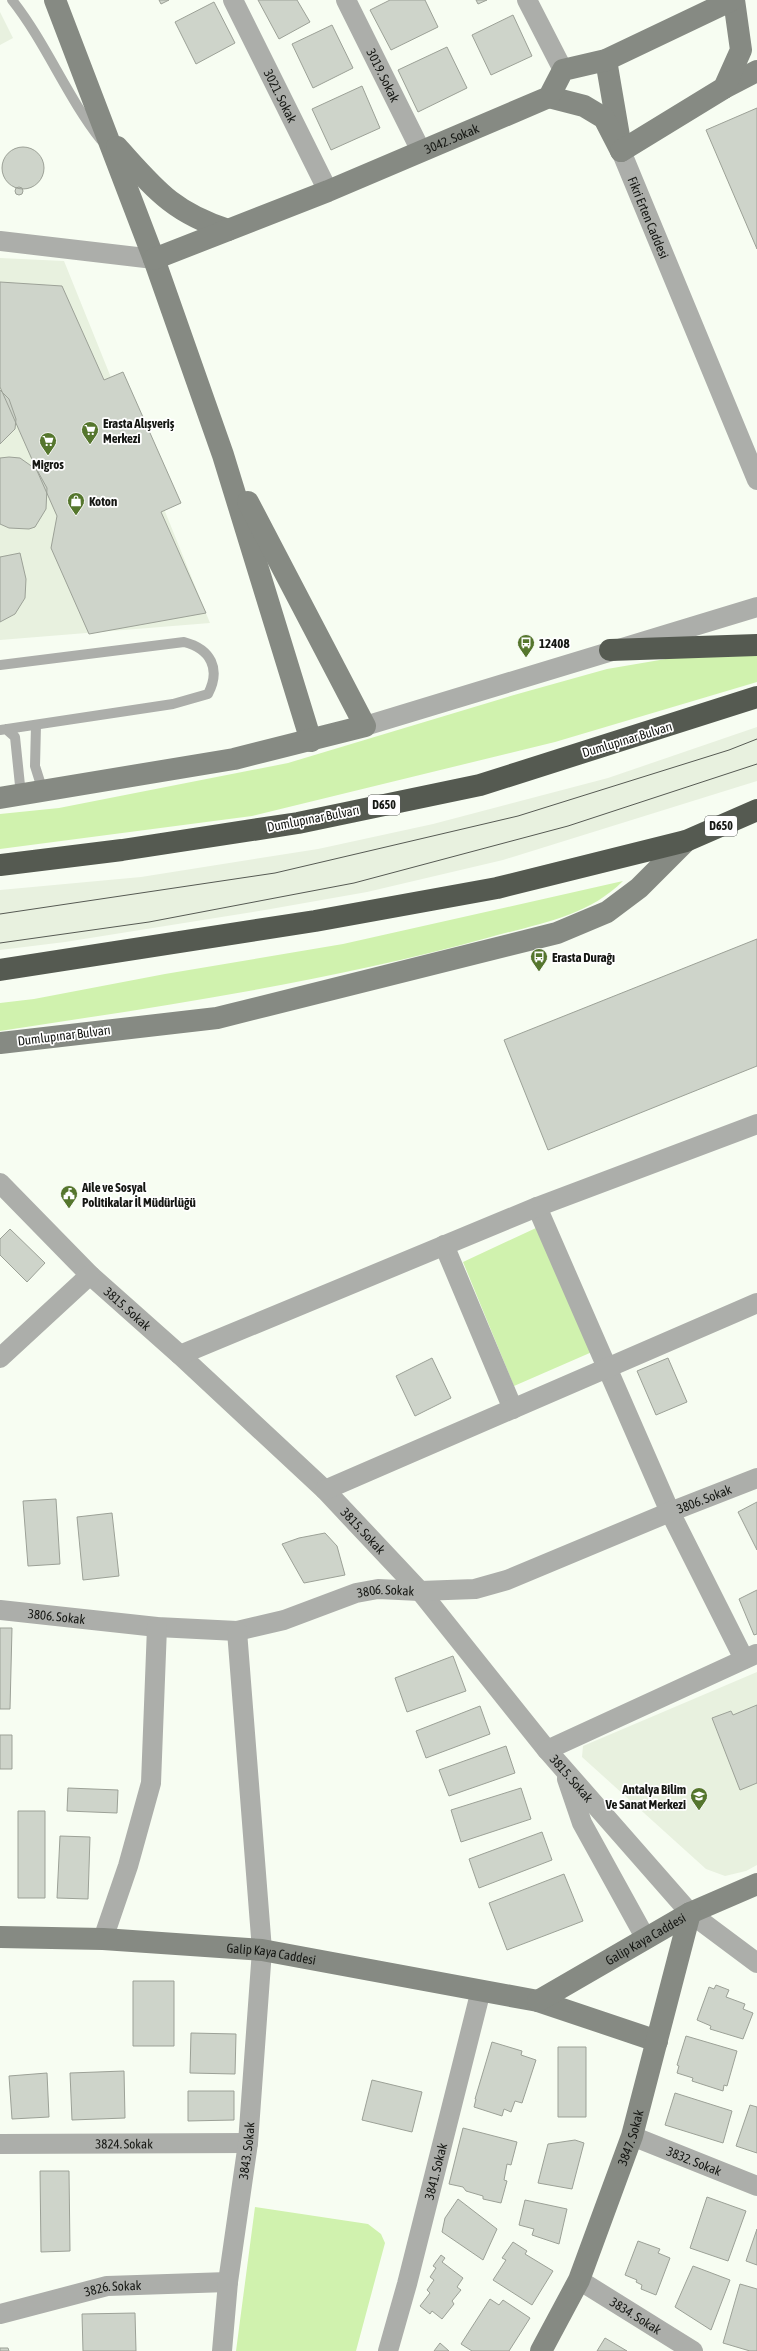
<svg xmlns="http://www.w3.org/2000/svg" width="757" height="2351" font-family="'Asap Condensed',sans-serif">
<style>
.built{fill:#e8f1df}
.green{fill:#d0f2ae}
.building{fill:#ced4ca;stroke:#9ca197}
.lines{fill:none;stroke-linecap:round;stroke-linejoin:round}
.lane{stroke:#acaeaa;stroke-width:10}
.street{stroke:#acaeaa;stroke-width:20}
.secondary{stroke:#868a83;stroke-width:22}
.highway{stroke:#555a51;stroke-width:22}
.tram{stroke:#565a53;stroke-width:1}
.labels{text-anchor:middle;stroke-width:3.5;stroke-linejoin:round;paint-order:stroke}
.shield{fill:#fff;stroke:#5b5d5a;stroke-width:1}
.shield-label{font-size:12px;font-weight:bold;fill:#151713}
.street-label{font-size:13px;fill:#151713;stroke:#fff}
.poi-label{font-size:13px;font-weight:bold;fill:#151713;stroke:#fff;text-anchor:start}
</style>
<rect width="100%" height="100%" fill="#f7fdf2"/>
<path class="built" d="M 0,12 L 13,38 L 0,45 Z
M 0,258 L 64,261 L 210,623 L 0,640 Z
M 757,727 L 757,781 L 503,860 L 367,892 L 265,910 L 65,942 L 0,950 L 0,890 L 141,877 L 318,849 L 433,824 L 608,778 Z
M 757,1672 L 757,1865 L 746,1871 L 725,1876 L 706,1869 L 582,1757 L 583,1746 Z"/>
<path class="green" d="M 757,652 L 757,682 L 555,742 L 252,816 L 0,849 L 0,814 L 59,808 L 288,763 L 514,695 L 607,669 L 695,654 Z
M 623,881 C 586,918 536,924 487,938 C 328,982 163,1006 0,1031 L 0,1003 L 34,999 L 165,974 L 343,944 Z
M 536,1228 L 592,1352 L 514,1386 L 463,1262 Z
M 255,2207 L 368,2224 L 381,2234 L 385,2243 L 356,2351 L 236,2351 Z"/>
<path class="building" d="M 159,0 L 169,0 L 161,4 Z
M 258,0 L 297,0 L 310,22 L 279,39 Z
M 390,0 L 425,0 L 438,27 L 391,50 L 370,10 Z
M 476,0 L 487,0 L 478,4 Z
M 214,2 L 235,43 L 196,64 L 175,22 Z
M 513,15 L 532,56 L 491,75 L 472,35 Z
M 332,25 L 353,68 L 313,88 L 292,44 Z
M 447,47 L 467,88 L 418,112 L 398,70 Z
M 362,86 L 380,128 L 331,150 L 312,109 Z
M 757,108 L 757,249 L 706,130 Z
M2 168a21 21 0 1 1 42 0a21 21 0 1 1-42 0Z
M15 191a4 4 0 1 1 8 0a4 4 0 1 1-8 0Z
M 0,282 L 62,286 L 104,380 L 123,372 L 181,503 L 161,512 L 206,613 L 89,634 L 51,548 L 57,516 L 0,387 Z
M 0,390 L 9,399 L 16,419 L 15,429 L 0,444 Z
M 9,457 L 20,458 L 37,470 L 47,488 L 46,509 L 35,527 L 29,529 L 9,528 L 0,524 L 0,458 Z
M 20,553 L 26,579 L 25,598 L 15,614 L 0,622 L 0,557 Z
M 757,939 L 757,1066 L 548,1150 L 504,1040 Z
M 10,1229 L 45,1263 L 27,1282 L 0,1255 L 0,1239 Z
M 432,1358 L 451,1398 L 415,1416 L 396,1376 Z
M 668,1358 L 687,1402 L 656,1415 L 637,1371 Z
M 56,1499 L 60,1564 L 28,1566 L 23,1501 Z
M 757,1502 L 757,1550 L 738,1512 Z
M 112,1513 L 119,1576 L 83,1580 L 77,1517 Z
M 325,1533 L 337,1546 L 345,1575 L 304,1583 L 282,1544 L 299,1538 Z
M 757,1590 L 757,1634 L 754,1635 L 739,1599 Z
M 0,1628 L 12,1628 L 10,1709 L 0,1709 Z
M 453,1656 L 466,1691 L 407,1712 L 395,1678 Z
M 757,1705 L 757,1783 L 740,1790 L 712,1718 L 731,1711 L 733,1715 Z
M 480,1706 L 490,1734 L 426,1758 L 416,1731 Z
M 0,1735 L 12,1735 L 12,1769 L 0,1769 Z
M 506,1746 L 515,1773 L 449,1796 L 439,1770 Z
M 68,1788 L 118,1790 L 117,1813 L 67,1811 Z
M 521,1788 L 531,1819 L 461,1842 L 451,1810 Z
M 18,1811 L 45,1811 L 45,1898 L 18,1898 Z
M 542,1832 L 552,1860 L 479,1888 L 469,1859 Z
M 60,1836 L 90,1837 L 88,1899 L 57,1898 Z
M 564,1874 L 583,1921 L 507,1950 L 489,1903 Z
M 133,1981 L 174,1981 L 174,2046 L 133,2046 Z
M 716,1985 L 729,1990 L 726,1997 L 745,2004 L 743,2009 L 753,2013 L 743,2039 L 710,2029 L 711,2026 L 697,2020 L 709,1987 L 714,1989 Z
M 191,2033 L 236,2034 L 235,2074 L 190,2073 Z
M 686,2036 L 737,2051 L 727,2086 L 724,2085 L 723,2091 L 692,2081 L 693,2078 L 677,2073 L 679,2066 L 677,2065 Z
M 492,2042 L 522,2051 L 521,2055 L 536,2060 L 522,2103 L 515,2101 L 511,2112 L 504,2109 L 502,2116 L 474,2107 L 476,2099 L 475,2099 Z
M 558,2047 L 586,2047 L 586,2117 L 558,2117 Z
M 124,2071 L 125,2118 L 72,2120 L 70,2073 Z
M 47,2073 L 49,2117 L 12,2119 L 9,2076 Z
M 372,2080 L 422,2092 L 412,2132 L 362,2120 Z
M 188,2091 L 234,2091 L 234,2120 L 188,2121 Z
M 675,2093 L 732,2111 L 723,2143 L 665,2125 Z
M 750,2105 L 757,2107 L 757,2153 L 736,2146 Z
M 463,2128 L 517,2142 L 511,2165 L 507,2164 L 504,2180 L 507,2181 L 501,2203 L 483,2199 L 483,2196 L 466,2191 L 463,2187 L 449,2184 Z
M 575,2140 L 584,2143 L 572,2189 L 538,2183 L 548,2144 Z
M 40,2171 L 69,2171 L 70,2251 L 41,2252 Z
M 707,2197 L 746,2211 L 728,2261 L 690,2248 Z
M 458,2199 L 497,2229 L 483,2260 L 442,2232 L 445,2218 Z
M 525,2200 L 567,2209 L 559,2244 L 532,2235 L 534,2229 L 519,2225 Z
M 757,2229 L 757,2265 L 746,2261 Z
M 638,2241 L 660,2249 L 658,2253 L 670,2258 L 656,2295 L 641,2289 L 642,2285 L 636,2282 L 637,2280 L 625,2275 Z
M 513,2242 L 527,2251 L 525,2254 L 553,2271 L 532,2305 L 493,2280 L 506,2260 L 502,2258 Z
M 441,2255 L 445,2258 L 442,2262 L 463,2278 L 457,2287 L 461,2290 L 452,2301 L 454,2304 L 442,2319 L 432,2311 L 430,2314 L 420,2306 L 430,2293 L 427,2290 L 434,2280 L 430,2277 L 436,2268 L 433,2266 Z
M 693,2266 L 730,2280 L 711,2330 L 675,2307 Z
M 740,2284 L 757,2289 L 757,2351 L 750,2351 L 723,2343 Z
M 490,2299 L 499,2305 L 503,2300 L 530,2318 L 509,2351 L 472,2351 L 461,2344 Z
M 135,2313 L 136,2351 L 83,2351 L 82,2314 Z
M 605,2338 L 627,2351 L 597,2351 Z
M 440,2343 L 449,2351 L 434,2351 Z
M 0,2348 L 8,2348 L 9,2351 L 0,2351 Z"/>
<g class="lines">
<path class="lane" d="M 12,0 C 46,43 67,97 101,140
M 0,665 L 184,642 C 211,649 221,669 208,694 L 173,704 L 0,730
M 36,725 L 35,766 L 41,785 L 49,788
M 6,729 L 15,737 L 21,795"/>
<g class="street">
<path id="s1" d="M 233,0 L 328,191"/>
<path id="s2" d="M 346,0 L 421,151"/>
<path d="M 527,0 L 563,70"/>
<path id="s3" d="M 621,151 L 757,480"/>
<path d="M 0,241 L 154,259"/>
<path d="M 365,726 L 757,607"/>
<path id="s4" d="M 0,1183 L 90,1275 L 180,1355 L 325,1490 L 420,1591 L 547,1750 L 690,1913 L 757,1963"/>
<path d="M 537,1207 L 670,1512 L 744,1659"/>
<path d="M 444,1245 L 513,1409"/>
<path d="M 180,1355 L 537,1207 L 757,1124"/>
<path d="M 0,1358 L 90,1275"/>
<path d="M 325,1490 L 757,1303"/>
<path id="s5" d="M 0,1610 L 157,1627 L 237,1631 L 284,1620 L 356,1593 L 378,1589 L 420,1591 L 475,1589 L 507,1580 L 670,1512 L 757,1478"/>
<path d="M 547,1750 L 756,1654"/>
<path d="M 567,1779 L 582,1823 L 646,1939"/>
<path d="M 103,1939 L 128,1866 L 151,1783 L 157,1627"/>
<path id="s6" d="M 632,2136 L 757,2186"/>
<path id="s7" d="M 0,2144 L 248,2143"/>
<path id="s8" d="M 579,2280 L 693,2351"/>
<path id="s9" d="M 0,2314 L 107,2286 L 228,2282"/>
<path id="s10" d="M 222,2351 L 228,2282 L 248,2143 L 262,1950 L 237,1631"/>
<path id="s11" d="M 388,2351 L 407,2284 L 481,1990"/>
</g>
<g class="secondary">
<path d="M 55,0 L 154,259 L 223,455 L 311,741"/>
<path d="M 606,60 L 619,136"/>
<path d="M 724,88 L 757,71"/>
<path d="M 549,97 L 584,106 L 604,118 L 621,151"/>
<path d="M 117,147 C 155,189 172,212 228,230"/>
<path d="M 621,151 L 724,88 L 741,50 L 734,0"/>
<path id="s12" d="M 154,259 L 328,191 L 549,97 L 563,70 L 606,60 L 732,0"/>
<path d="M 0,798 L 234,759 L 365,726 L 248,502"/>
<path d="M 0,1043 L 217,1018 L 557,933 L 607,912 L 639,888 L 686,841"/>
<path id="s13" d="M 0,1937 L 103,1939 L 262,1950 L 538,2001 L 657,2041"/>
<path id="s14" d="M 538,2001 L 690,1913 L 757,1884"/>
<path id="s15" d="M 541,2351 L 579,2280 L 632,2136 L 690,1913"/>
</g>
<path class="highway" d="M 610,650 L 757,645
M 0,865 L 122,850 L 298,823 L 480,785 L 757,697
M 0,970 L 315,921 L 497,888 L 686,841 L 757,810"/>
<path class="tram" d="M 0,914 L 275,873 L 518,816 L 729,750 L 757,739
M 0,943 L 149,922 L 354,883 L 568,826 L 757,764"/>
</g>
<defs>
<symbol id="supermarket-pin" viewBox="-11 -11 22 30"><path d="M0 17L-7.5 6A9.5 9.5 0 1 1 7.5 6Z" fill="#55762d" stroke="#fff"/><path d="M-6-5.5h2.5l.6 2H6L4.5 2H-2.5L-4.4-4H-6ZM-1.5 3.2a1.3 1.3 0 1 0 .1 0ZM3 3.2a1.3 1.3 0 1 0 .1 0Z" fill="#fff"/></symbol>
<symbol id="shop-pin" viewBox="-11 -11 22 30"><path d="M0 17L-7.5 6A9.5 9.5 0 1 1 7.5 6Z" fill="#55762d" stroke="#fff"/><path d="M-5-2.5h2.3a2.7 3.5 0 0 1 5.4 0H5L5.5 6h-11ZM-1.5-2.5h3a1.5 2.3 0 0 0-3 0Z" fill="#fff"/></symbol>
<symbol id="bus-pin" viewBox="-11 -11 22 30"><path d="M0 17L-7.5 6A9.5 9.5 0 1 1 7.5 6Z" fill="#55762d" stroke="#fff"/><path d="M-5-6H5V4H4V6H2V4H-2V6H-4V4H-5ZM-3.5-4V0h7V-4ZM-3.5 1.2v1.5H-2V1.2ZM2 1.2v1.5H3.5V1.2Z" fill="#fff"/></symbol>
<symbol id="civic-pin" viewBox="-11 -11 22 30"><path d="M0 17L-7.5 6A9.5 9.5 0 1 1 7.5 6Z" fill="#55762d" stroke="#fff"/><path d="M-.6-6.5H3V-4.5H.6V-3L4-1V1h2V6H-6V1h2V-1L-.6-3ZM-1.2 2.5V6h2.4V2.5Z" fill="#fff"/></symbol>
<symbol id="school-pin" viewBox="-11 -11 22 30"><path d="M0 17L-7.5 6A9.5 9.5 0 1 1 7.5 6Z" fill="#55762d" stroke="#fff"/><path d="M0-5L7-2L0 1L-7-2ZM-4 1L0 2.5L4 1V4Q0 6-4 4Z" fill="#fff"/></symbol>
</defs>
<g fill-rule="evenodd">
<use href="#supermarket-pin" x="80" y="420" width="20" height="27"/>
<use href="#supermarket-pin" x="38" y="431" width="20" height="27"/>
<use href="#shop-pin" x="66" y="491" width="20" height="27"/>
<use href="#bus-pin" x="516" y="633" width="20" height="27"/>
<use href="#bus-pin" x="529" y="947" width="20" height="27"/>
<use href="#civic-pin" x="59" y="1184" width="20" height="27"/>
<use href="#school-pin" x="689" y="1786" width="20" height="27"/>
</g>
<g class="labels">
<g class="shield">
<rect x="368" y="795" width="32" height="20" rx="3"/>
<rect x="705" y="816" width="32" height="20" rx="3"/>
</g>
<g class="shield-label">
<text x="384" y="809">D650</text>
<text x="721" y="830">D650</text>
</g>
<g class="street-label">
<text dy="5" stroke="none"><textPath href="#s2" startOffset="84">3019. Sokak</textPath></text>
<text dy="5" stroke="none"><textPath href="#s1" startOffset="107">3021. Sokak</textPath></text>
<text dy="5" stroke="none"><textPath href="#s12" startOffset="321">3042. Sokak</textPath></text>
<text dy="5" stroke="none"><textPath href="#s3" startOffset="72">Fikri Erten Caddesi</textPath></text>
<text transform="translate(627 739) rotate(-17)" y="5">Dumlupınar Bulvarı</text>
<text transform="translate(313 818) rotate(-11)" y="5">Dumlupınar Bulvarı</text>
<text transform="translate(64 1035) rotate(-7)" y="5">Dumlupınar Bulvarı</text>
<text dy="5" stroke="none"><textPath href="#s4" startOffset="179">3815. Sokak</textPath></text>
<text dy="5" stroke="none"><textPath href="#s5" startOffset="729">3806. Sokak</textPath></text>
<text dy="5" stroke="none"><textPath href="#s4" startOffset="503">3815. Sokak</textPath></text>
<text dy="5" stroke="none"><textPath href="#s5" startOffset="393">3806. Sokak</textPath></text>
<text dy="5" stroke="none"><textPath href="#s5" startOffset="57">3806. Sokak</textPath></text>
<text dy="5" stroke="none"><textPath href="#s4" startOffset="827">3815. Sokak</textPath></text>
<text dy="5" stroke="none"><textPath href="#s14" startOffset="124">Galip Kaya Caddesi</textPath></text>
<text dy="5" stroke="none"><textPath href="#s13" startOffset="272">Galip Kaya Caddesi</textPath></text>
<text dy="5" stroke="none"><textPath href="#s15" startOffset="232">3847. Sokak</textPath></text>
<text dy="5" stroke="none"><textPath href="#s7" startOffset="124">3824. Sokak</textPath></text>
<text dy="5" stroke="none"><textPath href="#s10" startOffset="202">3843. Sokak</textPath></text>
<text dy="5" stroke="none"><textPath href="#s6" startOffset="67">3832. Sokak</textPath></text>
<text dy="5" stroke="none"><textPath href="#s11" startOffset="186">3841. Sokak</textPath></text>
<text dy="5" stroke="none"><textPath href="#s9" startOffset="116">3826. Sokak</textPath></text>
<text dy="5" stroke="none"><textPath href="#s8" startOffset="67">3834. Sokak</textPath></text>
</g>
<g class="poi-label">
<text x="103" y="428">Erasta Alışveriş<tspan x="103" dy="15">Merkezi</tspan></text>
<text x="48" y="469" text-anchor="middle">Migros</text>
<text x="89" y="506">Koton</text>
<text x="539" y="648">12408</text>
<text x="552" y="962">Erasta Duraĝı</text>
<text x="82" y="1192">Aile ve Sosyal<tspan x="82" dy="15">Politikalar İl Müdürlüğü</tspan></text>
<text x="686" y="1794" text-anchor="end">Antalya Bilim<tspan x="686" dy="15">Ve Sanat Merkezi</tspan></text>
</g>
</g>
</svg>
